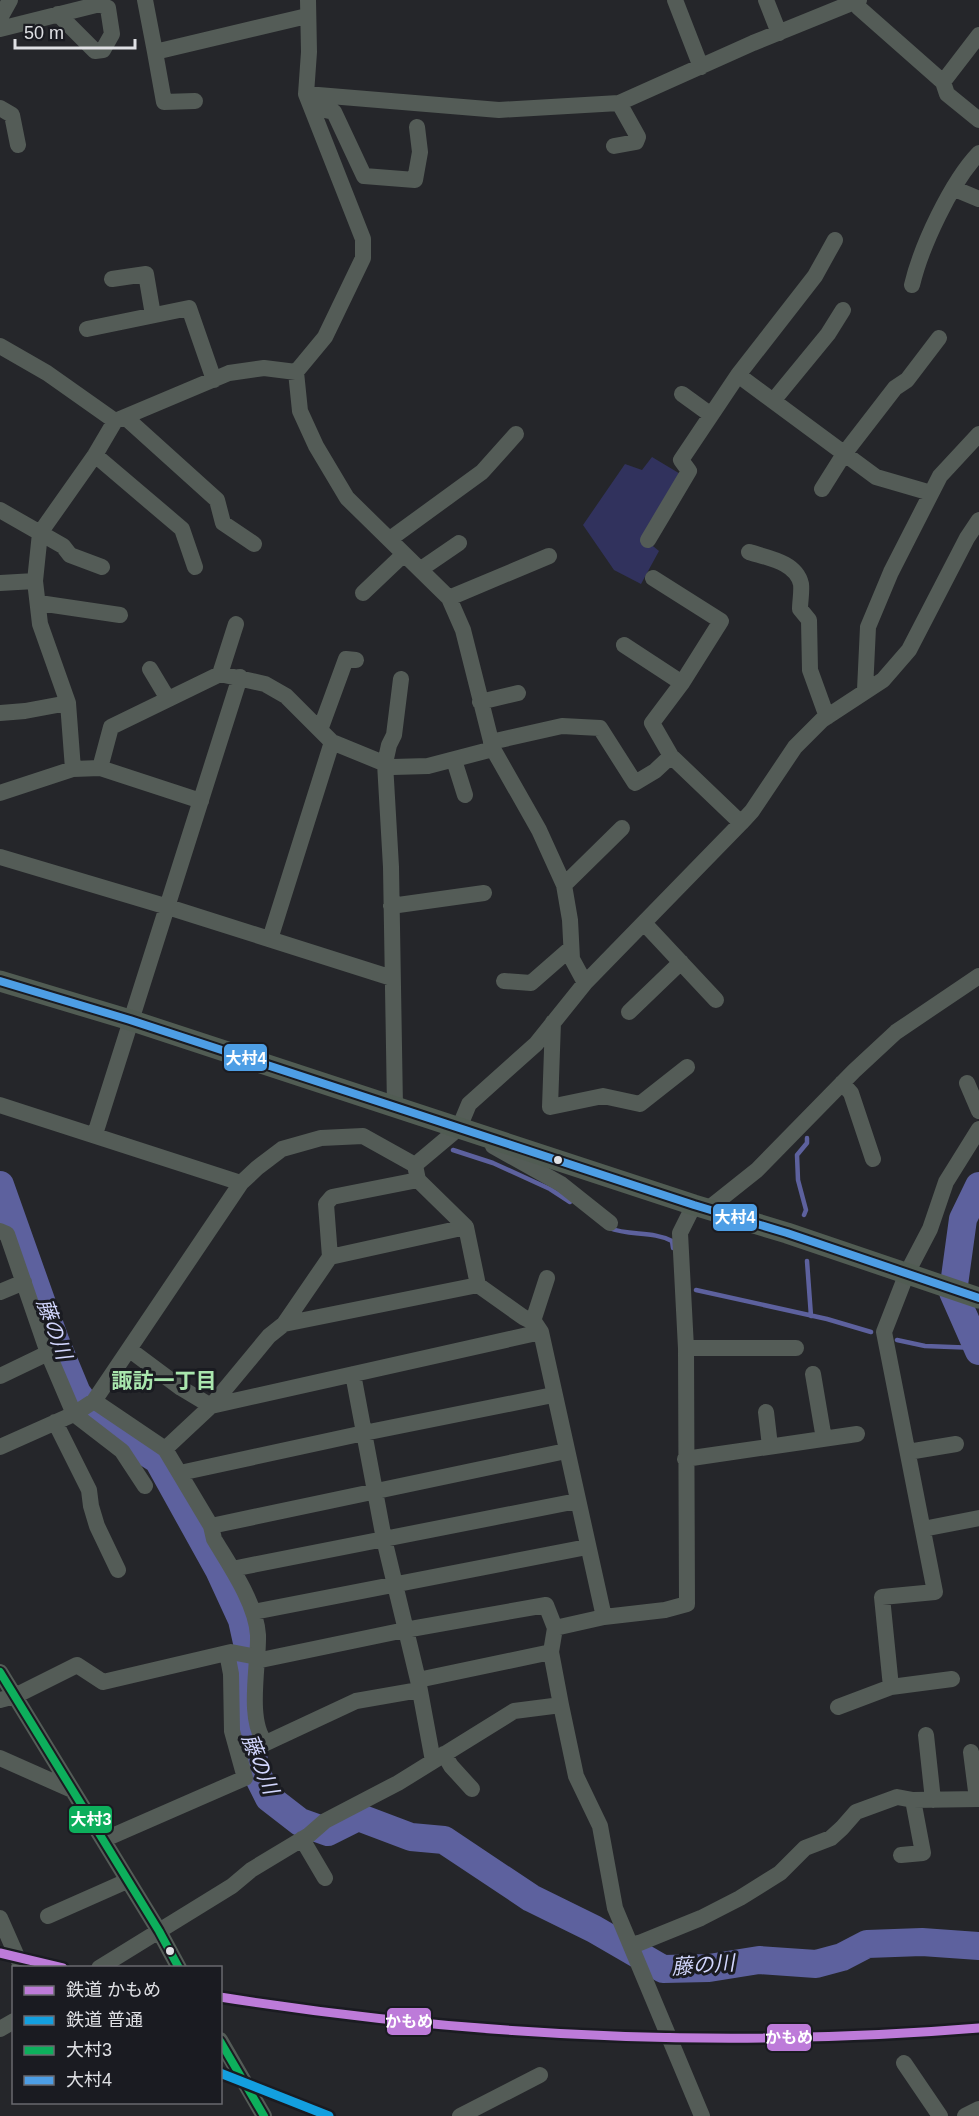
<svg xmlns="http://www.w3.org/2000/svg" width="979" height="2116" font-family="Helvetica,'Noto Sans JP',sans-serif">
<style>
.green{fill:#31325d}
.lines{fill:none;stroke-linecap:round;stroke-linejoin:round}
.stream{stroke:#5d619e;stroke-width:4.5}
.river{stroke:#5d619e;stroke-width:28}
.minor{stroke:#545c57;stroke-width:16}
.major{stroke:#515c53;stroke-width:21}
.bus-1-casing{stroke:#1a1b21;stroke-width:12}
.bus-2-casing{stroke:#1a1b21;stroke-width:12}
.bus-1{stroke:#0daf5c;stroke-width:8}
.bus-2{stroke:#4d9ee5;stroke-width:8}
.rail-1-casing{stroke:#1a1b21;stroke-width:14}
.rail-2-casing{stroke:#1a1b21;stroke-width:14}
.rail-1{stroke:#bd7bd9;stroke-width:9}
.rail-2{stroke:#139fdf;stroke-width:9}
.bus-dot{fill:#dfe0e4;stroke:#1a1b21;stroke-width:2}
.labels{text-anchor:middle;stroke-width:6;stroke-linejoin:round;paint-order:stroke}
.water-label{font-size:21px;font-style:italic;fill:#d2d6fd;stroke:#1a1b21}
.neighbourhood-label{font-size:21px;font-weight:bold;fill:#a9e6ad;stroke:#1a1b21}
.line-badge{stroke:#1a1b21;stroke-width:2}
.badge-label{font-size:16px;text-anchor:middle;font-weight:bold;fill:#fff}
</style>
<rect width="100%" height="100%" fill="#25262a"/>
<path class="green" d="M 652,457 L 682,475 L 643,538 L 659,551 L 641,584 L 614,570 L 583,525 L 625,464 L 642,470 Z"/>
<g class="lines">
<path class="stream" d="M 453,1150 L 493,1163 L 550,1189 L 570,1202
M 804,1215 L 806,1210 L 798,1180 L 797,1155 L 807,1143 L 807,1138
M 609,1228 C 629,1236 653,1231 672,1241 L 673,1248
M 807,1261 L 811,1316
M 696,1290 L 827,1319 L 871,1332
M 897,1340 L 925,1346 L 977,1348"/>
<path class="river" d="M 0,1185 L 55,1340 L 77,1393 L 97,1421 L 158,1460 L 219,1570 L 242,1620 L 248,1647 L 242,1702 L 243,1722 L 259,1778 L 269,1798 L 300,1822 L 328,1832 L 358,1817 L 411,1837 L 444,1840 L 531,1898 L 594,1929 L 663,1969 L 709,1968 L 759,1960 L 816,1964 L 842,1957 L 867,1944 L 922,1942 L 979,1946
M 979,1186 L 963,1219 L 953,1292 L 979,1351"/>
<path class="minor" d="M 145,0 L 155,52 L 307,16
M 675,0 L 701,67
M 766,0 L 779,33
M 858,0 L 858,7 L 943,82 L 947,94 L 979,120
M 0,18 L 10,0
M 0,29 L 100,4 L 108,8 L 112,34 L 103,50 L 95,51 L 58,14
M 155,52 L 164,102 L 195,101
M 943,82 L 979,35
M 306,94 L 499,110 L 619,103 L 753,43 L 859,0
M 311,107 L 334,112 L 364,176 L 415,180 L 420,152 L 417,127
M 0,108 L 12,115 L 18,145
M 614,146 L 636,142 L 638,137 L 619,103
M 955,189 L 979,199
M 112,279 L 146,274 L 153,315
M 912,285 C 921,247 951,182 979,153
M 87,329 L 189,308 L 214,380
M 0,346 L 47,373 L 115,421
M 296,372 L 300,411 L 316,446 L 347,498 L 449,598 L 463,630 L 493,749 L 539,830 L 564,885 L 570,920 L 572,959 L 585,983
M 738,375 L 876,477 L 931,493
M 682,394 L 711,415
M 773,401 L 828,334 L 843,310
M 125,417 L 217,500 L 223,523 L 254,544
M 95,455 L 182,529 L 195,567
M 822,489 L 844,454 L 895,388 L 907,380 L 939,338
M 0,510 L 63,546 L 70,555 L 102,567
M 390,539 L 482,472 L 516,434
M 648,540 L 689,471 L 681,460 L 738,375 L 815,276 L 835,240
M 749,552 C 768,558 796,562 801,584 C 802,592 800,601 800,609 L 809,620 L 810,670 L 827,717
M 421,569 L 459,543
M 653,578 L 721,621 L 682,683 L 652,723 L 671,756 L 741,823
M 0,583 L 35,581
M 363,593 L 404,554
M 449,598 L 549,556
M 39,603 L 120,615
M 624,645 L 682,683
M 150,669 L 168,699
M 220,674 L 236,624
M 865,690 L 868,627 L 891,572 L 940,476 L 979,434
M 480,702 L 518,693
M 0,713 L 25,711 L 68,703
M 320,730 L 346,659 L 356,660
M 491,742 L 562,726 L 600,728 L 635,783 L 655,771 L 671,756
M 454,760 L 465,795
M 100,768 L 111,727 L 220,674 L 265,684 L 286,696 L 332,742 L 393,767 L 428,766 L 493,749
M 73,769 L 68,703 L 40,624 L 35,581 L 40,533 L 95,455 L 115,421 L 229,373 L 264,368 L 296,372 L 325,337 L 363,258 L 363,239 L 306,94 L 309,52 L 308,0
M 0,793 L 73,769 L 100,768 L 201,801
M 0,857 L 168,907 L 392,978
M 564,885 L 622,828
M 391,906 L 484,893
M 644,923 L 716,1000
M 270,939 L 332,742
M 504,981 L 531,983 L 571,948
M 629,1012 L 681,962
M 553,1022 L 550,1107 L 603,1096 L 640,1104 L 687,1067
M 842,1083 L 851,1093 L 873,1159
M 967,1083 L 979,1111
M 0,1105 L 241,1183
M 395,1107 L 391,867 L 385,763 L 389,745 L 394,735 L 401,679
M 95,1134 L 240,677
M 493,1146 L 561,1184 L 610,1223
M 415,1165 L 459,1128 L 469,1104 L 536,1044 L 585,983 L 741,823 L 752,811 L 795,747 L 822,720 L 883,680 L 909,650 L 967,538 L 979,520
M 415,1165 L 418,1180 L 466,1227 L 478,1285 L 523,1317 L 535,1323 L 541,1332 L 604,1617
M 694,1205 L 680,1233 L 686,1348 L 687,1604 L 665,1610 L 604,1617 L 555,1628 L 551,1652 L 561,1705 L 576,1776 L 600,1826 L 615,1908 L 702,2116
M 708,1209 L 757,1170 L 854,1071 L 896,1032 L 979,976
M 0,1231 L 7,1234 L 48,1353 L 74,1414 L 122,1451 L 145,1486
M 330,1257 L 326,1204 L 332,1197 L 418,1180
M 0,1292 L 24,1282
M 533,1321 L 547,1278
M 284,1324 L 478,1285
M 686,1348 L 796,1348
M 130,1350 L 181,1388 L 211,1406 L 541,1332
M 353,1374 L 384,1539 L 418,1680 L 433,1761
M 813,1374 L 824,1439
M 0,1376 L 48,1353
M 94,1401 L 165,1449 L 211,1526 L 214,1539 C 230,1566 256,1603 258,1635 C 259,1663 246,1722 266,1743 L 356,1701 L 419,1690
M 766,1412 L 770,1446
M 55,1422 L 89,1490 L 91,1506 L 97,1526 L 118,1570
M 0,1447 L 74,1414 L 94,1401 L 241,1183 L 257,1168 L 282,1149 L 321,1138 L 363,1136 L 415,1165
M 165,1449 L 211,1406 L 269,1336 L 284,1324 L 330,1257 L 466,1227
M 908,1452 L 956,1444
M 685,1459 L 857,1434
M 180,1473 L 364,1433 L 553,1395
M 211,1526 L 566,1451
M 923,1529 L 979,1518
M 232,1569 L 577,1501
M 254,1612 L 587,1547
M 256,1661 L 405,1630 L 546,1605 L 555,1628
M 0,1672 L 159,1931 L 179,1968
M 418,1680 L 551,1652
M 891,1687 L 952,1679
M 0,1700 L 15,1696 L 77,1665 L 103,1682 L 231,1652 L 257,1657
M 838,1707 L 891,1687 L 882,1597 L 935,1592 L 884,1332 L 907,1273 L 930,1229 L 946,1182 L 979,1129
M 926,1735 L 933,1800
M 971,1752 L 977,1799
M 444,1754 L 451,1766 L 472,1789
M 0,1758 L 72,1790
M 302,1839 L 325,1878
M 103,1840 L 245,1778 L 232,1731 L 231,1674 L 227,1653
M 901,1855 L 923,1853 L 913,1800
M 48,1916 L 127,1881
M 0,1918 L 22,1968
M 631,1943 L 637,1944 L 701,1918 L 740,1898 L 780,1873 L 805,1848 L 831,1838 L 842,1828 L 856,1812 L 897,1797 L 913,1800 L 979,1799
M 99,1968 L 232,1886 L 251,1870 L 309,1835 L 325,1821 L 398,1783 L 514,1711 L 561,1705
M 0,2029 L 14,2021
M 220,2040 L 264,2116
M 904,2063 L 940,2116
M 460,2116 L 540,2075
M 965,2116 L 979,2109"/>
<path class="major" d="M 0,981 L 130,1020 L 694,1205 L 787,1233 L 979,1298"/>
<defs>
<path id="bus-1" d="M 0,1672 L 159,1931 L 179,1968
M 220,2041 L 264,2116"/>
<path id="bus-2" d="M 0,981 L 130,1020 L 694,1205 L 787,1233 L 979,1298"/>
</defs>
<use href="#bus-1" class="bus-1-casing"/>
<use href="#bus-2" class="bus-2-casing"/>
<use href="#bus-1" class="bus-1"/>
<use href="#bus-2" class="bus-2"/>
<defs>
<path id="rail-1" d="M 0,1953 L 63,1968
M 220,1997 C 472,2037 726,2049 979,2028"/>
<path id="rail-2" d="M 220,2073 L 329,2116"/>
</defs>
<use href="#rail-1" class="rail-1-casing"/>
<use href="#rail-2" class="rail-2-casing"/>
<use href="#rail-1" class="rail-1"/>
<use href="#rail-2" class="rail-2"/>
</g>
<g class="bus-dot">
<circle cx="558" cy="1160" r="5"/>
<circle cx="170" cy="1951" r="5"/>
</g>
<g class="labels">
<g class="water-label">
<text transform="translate(54 1329) rotate(70)" y="7">藤の川</text>
<text transform="translate(260 1764) rotate(68)" y="7">藤の川</text>
<text transform="translate(703 1965) rotate(-4)" y="7">藤の川</text>
</g>
<g class="neighbourhood-label">
<text x="164" y="1388">諏訪一丁目</text>
</g>
</g>
<g class="line-badge">
<rect x="223" y="1043" width="45" height="29" rx="6" fill="#4d9ee5"/>
<rect x="712" y="1203" width="46" height="29" rx="6" fill="#4d9ee5"/>
<rect x="68" y="1805" width="45" height="29" rx="6" fill="#0daf5c"/>
<rect x="386" y="2007" width="46" height="29" rx="6" fill="#bd7bd9"/>
<rect x="766" y="2023" width="46" height="29" rx="6" fill="#bd7bd9"/>
</g>
<g class="badge-label">
<text x="246" y="1064">大村4</text>
<text x="735" y="1223">大村4</text>
<text x="91" y="1825">大村3</text>
<text x="409" y="2027">かもめ</text>
<text x="789" y="2043">かもめ</text>
</g>
<rect x="12" y="1966" width="210" height="138" fill="#1a1b21" stroke="#696a6f" stroke-width="1.5"/>
<rect x="24" y="1986" width="30" height="9" fill="#bd7bd9" stroke="#696a6f" stroke-width="1.5"/>
<text x="66" y="1996" font-size="18" fill="#dfe0e4">鉄道 かもめ</text>
<rect x="24" y="2016" width="30" height="9" fill="#139fdf" stroke="#696a6f" stroke-width="1.5"/>
<text x="66" y="2026" font-size="18" fill="#dfe0e4">鉄道 普通</text>
<rect x="24" y="2046" width="30" height="9" fill="#0daf5c" stroke="#696a6f" stroke-width="1.5"/>
<text x="66" y="2056" font-size="18" fill="#dfe0e4">大村3</text>
<rect x="24" y="2076" width="30" height="9" fill="#4d9ee5" stroke="#696a6f" stroke-width="1.5"/>
<text x="66" y="2086" font-size="18" fill="#dfe0e4">大村4</text>
<path d="M15 39v9h120v-9" fill="none" stroke="#dfe0e4" stroke-width="3"/>
<text x="24" y="39" font-size="18" fill="#dfe0e4" stroke="#1a1b21" stroke-width="4.5" paint-order="stroke">50 m</text>
</svg>
